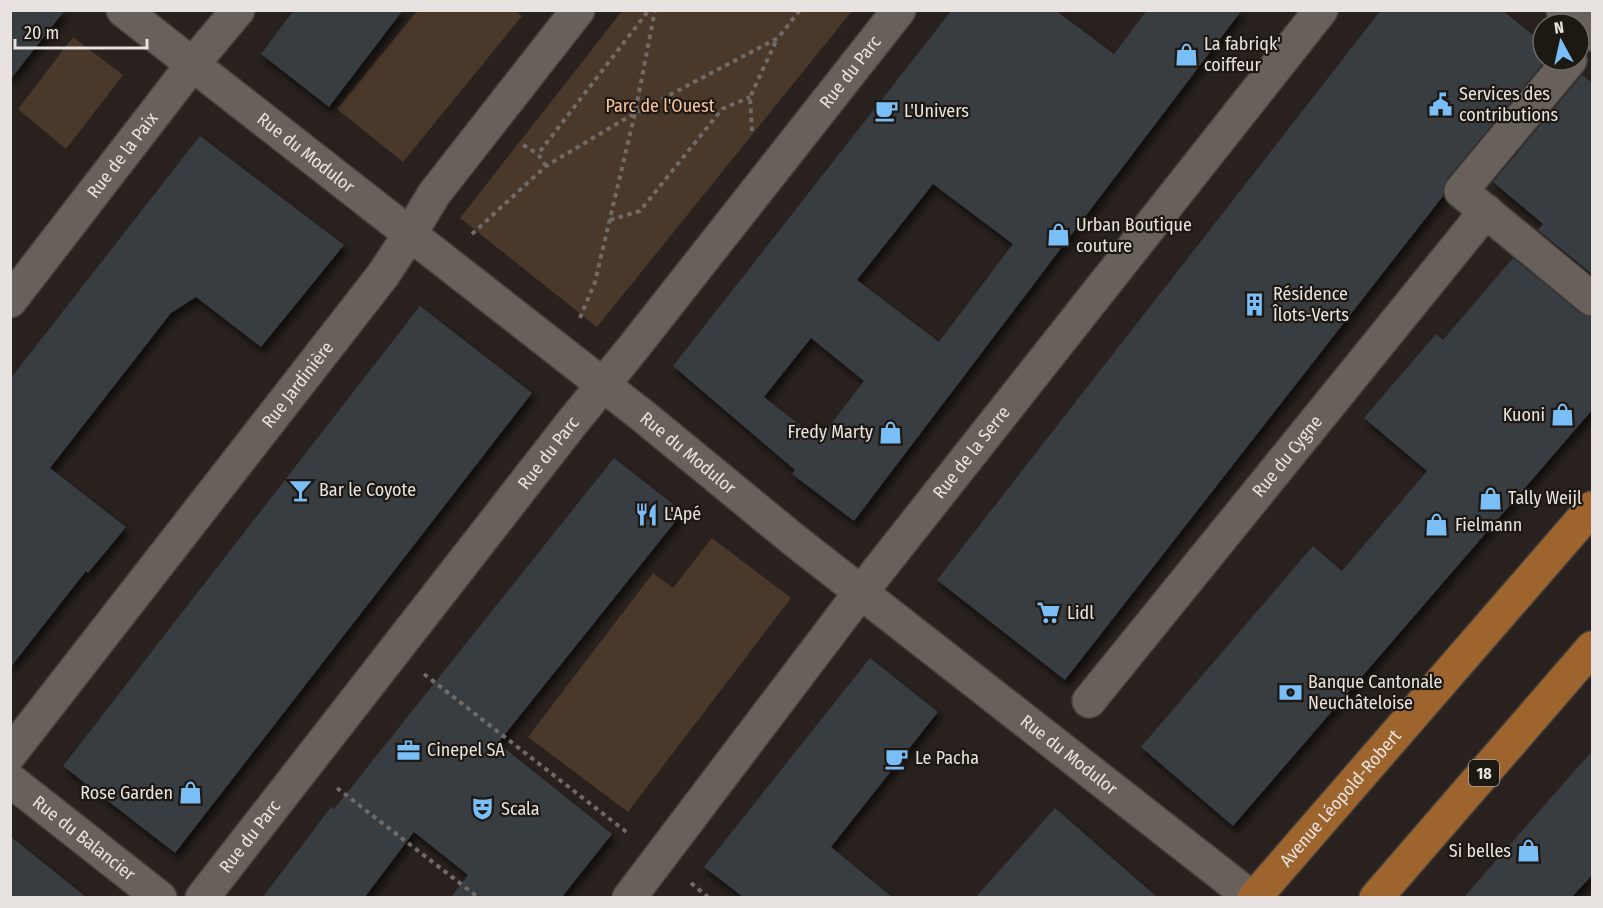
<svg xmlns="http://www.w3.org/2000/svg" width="1603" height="908" font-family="'Fira Sans Condensed',sans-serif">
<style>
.green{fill:#4a382b}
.building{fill:#373d43;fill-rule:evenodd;filter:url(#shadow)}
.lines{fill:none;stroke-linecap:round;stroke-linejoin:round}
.pedestrian-casing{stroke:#443f3b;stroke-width:36}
.minor-casing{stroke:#443f3b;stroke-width:36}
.tertiary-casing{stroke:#443f3b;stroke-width:36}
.primary-casing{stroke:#443f3b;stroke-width:36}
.path{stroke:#716b67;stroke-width:4;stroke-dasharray:4.5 4.5;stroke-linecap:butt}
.pedestrian{stroke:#68605b;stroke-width:33}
.minor{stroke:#68605b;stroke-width:33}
.tertiary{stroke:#68605b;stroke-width:33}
.primary{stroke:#9d652d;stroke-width:33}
.labels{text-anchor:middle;stroke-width:4.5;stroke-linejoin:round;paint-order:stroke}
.shield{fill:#1e1813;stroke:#aba6a2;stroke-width:1.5}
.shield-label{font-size:16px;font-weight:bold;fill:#e8e3e0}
.poi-label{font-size:18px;fill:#e8e3e0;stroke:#1e1813;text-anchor:start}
.street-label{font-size:18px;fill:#e8e3e0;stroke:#1e1813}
.park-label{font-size:18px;fill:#fac49d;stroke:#1e1813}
</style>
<defs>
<filter id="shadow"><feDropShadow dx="3.5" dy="6" stdDeviation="3" flood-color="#0009"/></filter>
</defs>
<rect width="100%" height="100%" fill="#28211d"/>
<path class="green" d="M 417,11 L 515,11 L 522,16 L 403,162 L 337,109 Z
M 622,11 L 852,11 L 597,327 L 460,218 Z
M 73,37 L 123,75 L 66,149 L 18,109 Z
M 712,538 L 791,598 L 628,812 L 528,737 L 653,573 L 673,588 Z"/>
<path class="building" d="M 10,10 L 65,10 L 10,80 Z
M 294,10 L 403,10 L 329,107 L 261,54 Z
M 952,10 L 1055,10 L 1114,54 L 1147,10 L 1242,10 L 854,521 L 792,474 L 795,470 L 673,366 ZM 933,184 L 1013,244 L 939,342 L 857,280 ZM 811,338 L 864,381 L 819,440 L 764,397 Z
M 1381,10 L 1502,10 L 1543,43 L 1543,60 L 1546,60 L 1447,179 L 1443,187 L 1443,196 L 1065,680 L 937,580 Z
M 1582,75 L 1593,83 L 1593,275 L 1538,230 L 1543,224 L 1493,182 Z
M 200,136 L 344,245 L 261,347 L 196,297 L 171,313 L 50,468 L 126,527 L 88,573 L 86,571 L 10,668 L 10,379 Z
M 1513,258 L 1580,313 L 1593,317 L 1593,409 L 1233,826 L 1141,747 L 1313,546 L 1342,571 L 1427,471 L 1364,418 L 1436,334 L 1443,340 Z
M 420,306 L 532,393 L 175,853 L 63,766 Z
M 614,458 L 683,512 L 498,743 L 612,834 L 562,897 L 451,897 L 468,875 L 414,832 L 365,897 L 263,897 L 331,807 L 334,809 Z
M 870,658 L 938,712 L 831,847 L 892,897 L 743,897 L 704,867 Z
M 1593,750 L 1593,874 L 1572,897 L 1464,897 Z
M 1055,808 L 1157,897 L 976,897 Z
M 10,836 L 86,897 L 10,897 Z"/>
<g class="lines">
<defs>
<g id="pedestrian">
<path d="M 1570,60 L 1461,191 L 1592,299"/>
<path id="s1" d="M 1089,701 L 1486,211"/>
</g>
<g id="minor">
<path d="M 1563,10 L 1592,34"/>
<path id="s2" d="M 10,301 L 192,65 L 238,10"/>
<path id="s3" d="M 10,754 L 383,275 L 410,234 L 434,194 L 578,10"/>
<path id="s4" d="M 202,898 L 571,424 L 633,348 L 899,10"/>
<path id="s5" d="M 629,898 L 847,610 L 1321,10"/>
</g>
<g id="tertiary">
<path id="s6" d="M 123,10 L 643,416 L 794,540 L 1252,898"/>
<path id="s7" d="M 10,780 L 160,898"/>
</g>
<g id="primary">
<path id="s8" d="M 1254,898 L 1592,508"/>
<path d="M 1376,898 L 1592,648"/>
</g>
</defs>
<use href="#pedestrian" class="pedestrian-casing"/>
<use href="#minor" class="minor-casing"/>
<use href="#tertiary" class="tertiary-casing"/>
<use href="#primary" class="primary-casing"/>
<path class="path" d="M 752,131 L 750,97 L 777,39
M 523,145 L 538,154
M 546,166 L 538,154 L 649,10
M 610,220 L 640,211 L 722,109 L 750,97
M 472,234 L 546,166 L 635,113 L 778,38 L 800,10
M 580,318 L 595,282 L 635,113 L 655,10
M 424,674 L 629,834
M 337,788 L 479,898
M 691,883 L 709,898"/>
<use href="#pedestrian" class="pedestrian"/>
<use href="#minor" class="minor"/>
<use href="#tertiary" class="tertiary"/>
<use href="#primary" class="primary"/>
</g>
<defs>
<symbol id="shop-bare" viewBox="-9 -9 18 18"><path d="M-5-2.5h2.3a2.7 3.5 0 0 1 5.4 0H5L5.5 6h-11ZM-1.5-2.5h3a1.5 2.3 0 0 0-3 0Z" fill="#7abef8" stroke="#1e1813" stroke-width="2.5" paint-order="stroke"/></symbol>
<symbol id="civic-bare" viewBox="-9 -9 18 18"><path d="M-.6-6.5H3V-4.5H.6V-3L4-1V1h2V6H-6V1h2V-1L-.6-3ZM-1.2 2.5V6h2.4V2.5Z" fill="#7abef8" stroke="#1e1813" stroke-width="2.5" paint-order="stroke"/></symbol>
<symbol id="cafe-bare" viewBox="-9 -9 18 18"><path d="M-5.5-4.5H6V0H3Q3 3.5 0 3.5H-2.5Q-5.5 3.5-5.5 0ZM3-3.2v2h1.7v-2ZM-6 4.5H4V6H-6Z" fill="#7abef8" stroke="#1e1813" stroke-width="2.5" paint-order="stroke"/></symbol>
<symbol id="building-bare" viewBox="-9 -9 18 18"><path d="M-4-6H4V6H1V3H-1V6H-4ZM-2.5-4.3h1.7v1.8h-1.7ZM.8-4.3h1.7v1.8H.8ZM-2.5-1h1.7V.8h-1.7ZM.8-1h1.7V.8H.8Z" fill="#7abef8" stroke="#1e1813" stroke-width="2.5" paint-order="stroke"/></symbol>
<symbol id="bar-bare" viewBox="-9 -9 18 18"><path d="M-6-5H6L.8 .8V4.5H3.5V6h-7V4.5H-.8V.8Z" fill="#7abef8" stroke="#1e1813" stroke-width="2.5" paint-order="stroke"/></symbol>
<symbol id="restaurant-bare" viewBox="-9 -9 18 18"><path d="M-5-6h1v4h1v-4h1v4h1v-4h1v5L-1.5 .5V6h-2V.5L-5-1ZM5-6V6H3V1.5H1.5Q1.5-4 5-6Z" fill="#7abef8" stroke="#1e1813" stroke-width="2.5" paint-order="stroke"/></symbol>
<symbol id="supermarket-bare" viewBox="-9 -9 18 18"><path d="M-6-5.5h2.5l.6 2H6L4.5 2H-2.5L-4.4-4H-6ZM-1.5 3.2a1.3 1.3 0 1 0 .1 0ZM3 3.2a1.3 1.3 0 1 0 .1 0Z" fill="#7abef8" stroke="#1e1813" stroke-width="2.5" paint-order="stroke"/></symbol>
<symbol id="bank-bare" viewBox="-9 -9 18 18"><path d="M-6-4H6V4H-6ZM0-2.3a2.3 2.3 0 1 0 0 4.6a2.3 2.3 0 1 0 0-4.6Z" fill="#7abef8" stroke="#1e1813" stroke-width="2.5" paint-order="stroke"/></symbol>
<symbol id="office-bare" viewBox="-9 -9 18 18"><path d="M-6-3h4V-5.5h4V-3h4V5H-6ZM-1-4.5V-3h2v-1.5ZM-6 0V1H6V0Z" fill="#7abef8" stroke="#1e1813" stroke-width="2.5" paint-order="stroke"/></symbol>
<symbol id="theatre-bare" viewBox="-9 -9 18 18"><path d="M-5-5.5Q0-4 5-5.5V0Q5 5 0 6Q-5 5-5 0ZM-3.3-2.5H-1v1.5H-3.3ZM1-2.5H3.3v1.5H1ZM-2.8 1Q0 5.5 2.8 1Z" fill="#7abef8" stroke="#1e1813" stroke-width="2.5" paint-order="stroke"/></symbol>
</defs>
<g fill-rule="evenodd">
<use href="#shop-bare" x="1170" y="38" width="33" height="33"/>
<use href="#civic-bare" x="1424" y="88" width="33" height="33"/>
<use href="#cafe-bare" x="870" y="94" width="33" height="33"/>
<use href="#shop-bare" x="1042" y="218" width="33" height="33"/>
<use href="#building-bare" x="1238" y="288" width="33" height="33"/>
<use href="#shop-bare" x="1546" y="398" width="33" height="33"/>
<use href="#shop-bare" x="874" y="416" width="33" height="33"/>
<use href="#bar-bare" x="284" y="474" width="33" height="33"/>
<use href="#shop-bare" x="1474" y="482" width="33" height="33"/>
<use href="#restaurant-bare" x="630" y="498" width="33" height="33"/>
<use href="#shop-bare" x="1420" y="508" width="33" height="33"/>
<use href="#supermarket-bare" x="1032" y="596" width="33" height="33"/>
<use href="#bank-bare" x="1274" y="676" width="33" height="33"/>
<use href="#office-bare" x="392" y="734" width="33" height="33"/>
<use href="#cafe-bare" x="880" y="742" width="33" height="33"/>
<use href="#shop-bare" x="174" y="776" width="33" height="33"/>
<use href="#theatre-bare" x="466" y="792" width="33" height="33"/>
<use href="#shop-bare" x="1512" y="834" width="33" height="33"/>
</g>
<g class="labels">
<rect class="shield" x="1469" y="760" width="30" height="26" rx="4.5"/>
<g class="shield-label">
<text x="1484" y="779">18</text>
</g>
<g class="poi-label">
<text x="1204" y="50">La fabriqk'<tspan x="1204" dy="21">coiffeur</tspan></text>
<text x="1459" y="100">Services des<tspan x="1459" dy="21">contributions</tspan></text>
<text x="904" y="117">L'Univers</text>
<text x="1076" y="231">Urban Boutique<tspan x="1076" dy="21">couture</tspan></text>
<text x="1273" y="300">Résidence<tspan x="1273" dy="21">Îlots-Verts</tspan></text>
<text x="1545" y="421" text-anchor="end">Kuoni</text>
<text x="873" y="438" text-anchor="end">Fredy Marty</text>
<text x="319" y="496">Bar le Coyote</text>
<text x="1508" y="504">Tally Weijl</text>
<text x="664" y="520">L'Apé</text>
<text x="1455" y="531">Fielmann</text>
<text x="1067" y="619">Lidl</text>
<text x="1308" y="688">Banque Cantonale<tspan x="1308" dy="21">Neuchâteloise</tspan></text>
<text x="427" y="756">Cinepel SA</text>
<text x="915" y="764">Le Pacha</text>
<text x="173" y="799" text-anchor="end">Rose Garden</text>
<text x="501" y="815">Scala</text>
<text x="1511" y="857" text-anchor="end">Si belles</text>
</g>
<g class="street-label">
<text dy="6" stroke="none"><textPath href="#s4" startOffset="1050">Rue du Parc</textPath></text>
<text dy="6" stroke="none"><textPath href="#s6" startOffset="232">Rue du Modulor</textPath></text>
<text dy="6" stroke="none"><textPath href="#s2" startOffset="184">Rue de la Paix</textPath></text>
<text dy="6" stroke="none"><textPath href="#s3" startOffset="468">Rue Jardinière</textPath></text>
<text dy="6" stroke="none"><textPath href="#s5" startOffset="562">Rue de la Serre</textPath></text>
<text dy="6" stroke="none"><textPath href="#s4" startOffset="564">Rue du Parc</textPath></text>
<text dy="6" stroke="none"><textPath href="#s6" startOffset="718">Rue du Modulor</textPath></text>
<text dy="6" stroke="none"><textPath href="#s1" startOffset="315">Rue du Cygne</textPath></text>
<text dy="6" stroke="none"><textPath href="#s6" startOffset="1204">Rue du Modulor</textPath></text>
<text dy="6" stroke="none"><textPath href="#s8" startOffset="132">Avenue Léopold-Robert</textPath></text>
<text dy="6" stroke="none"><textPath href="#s4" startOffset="78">Rue du Parc</textPath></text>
<text dy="6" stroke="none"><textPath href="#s7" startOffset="94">Rue du Balancier</textPath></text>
</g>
<g class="park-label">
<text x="660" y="112">Parc de l'Ouest</text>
</g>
</g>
<rect width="1603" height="908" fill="none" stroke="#e8e3e0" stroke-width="24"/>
<g transform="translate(1561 42) rotate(352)"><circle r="28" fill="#1e1813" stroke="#6f6965" stroke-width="1.5"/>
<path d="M0-4.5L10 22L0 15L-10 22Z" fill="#7abef8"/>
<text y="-9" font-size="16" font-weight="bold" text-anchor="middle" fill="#e8e3e0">N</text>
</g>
<path d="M15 39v9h132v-9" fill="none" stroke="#e8e3e0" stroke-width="3"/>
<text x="24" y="39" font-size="18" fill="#e8e3e0" stroke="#1e1813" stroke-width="4.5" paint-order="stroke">20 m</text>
</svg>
